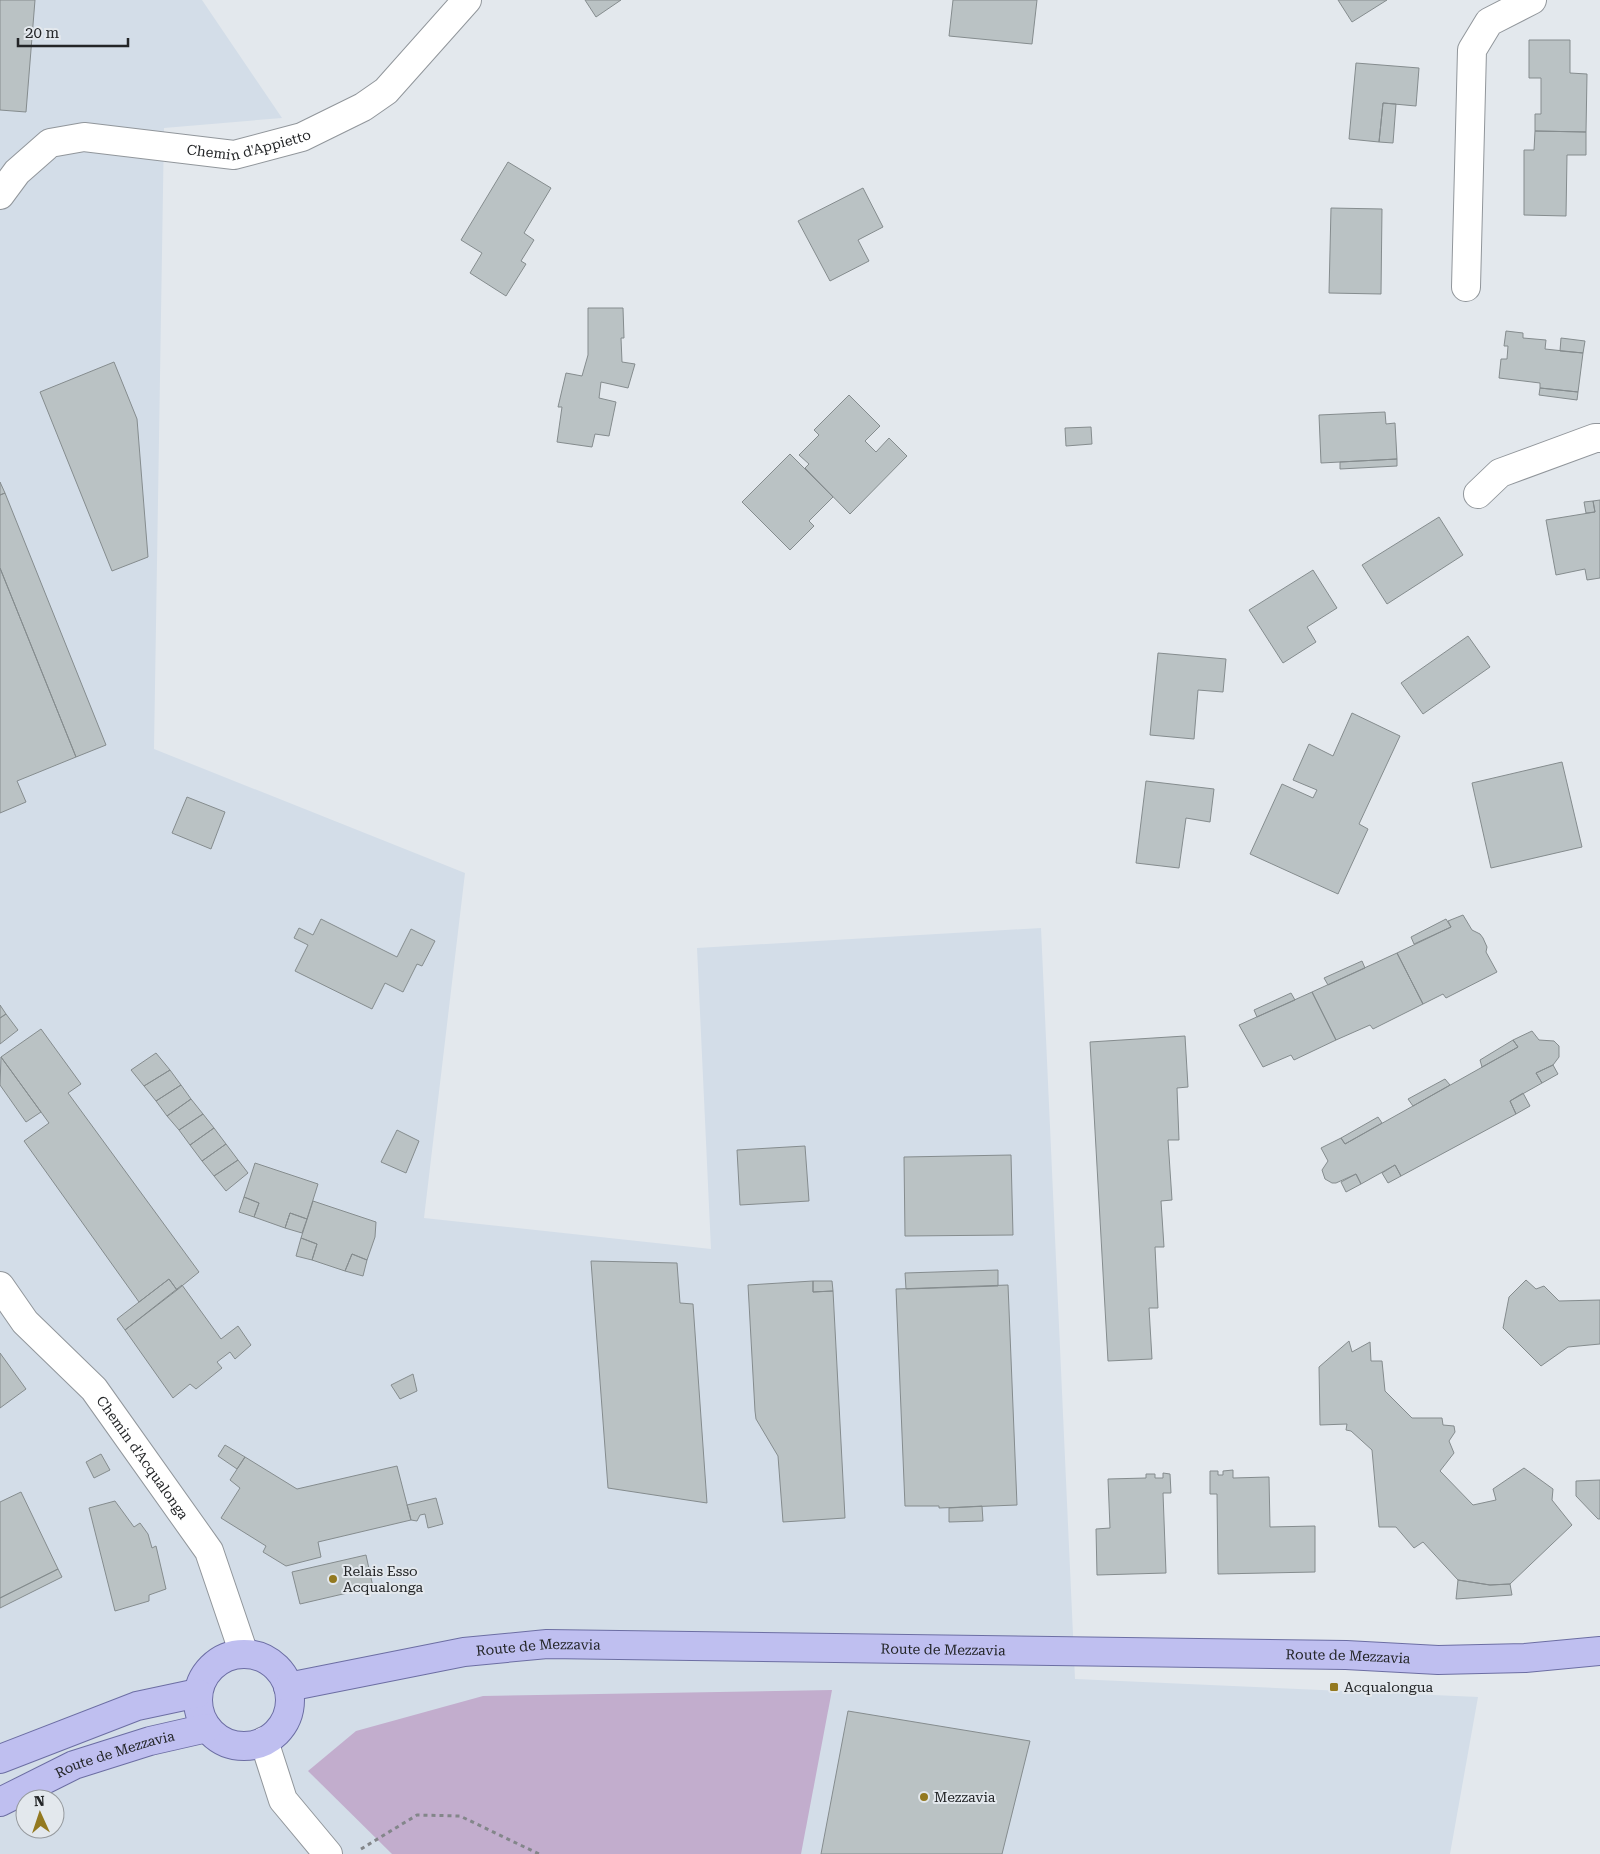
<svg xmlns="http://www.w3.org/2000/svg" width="1600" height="1854" font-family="'Roboto Serif',serif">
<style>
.built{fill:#d3dde8;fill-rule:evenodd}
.green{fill:#c2adcd}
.building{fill:#bac2c4;stroke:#858c8e}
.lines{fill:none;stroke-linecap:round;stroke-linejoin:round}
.minor-casing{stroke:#91969b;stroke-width:30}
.primary-casing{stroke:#6c6ea3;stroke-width:30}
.path{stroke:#83868a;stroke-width:3;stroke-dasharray:4 4;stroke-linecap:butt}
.minor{stroke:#fff;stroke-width:28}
.primary{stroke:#bfbff0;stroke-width:28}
.poi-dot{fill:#937920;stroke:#e3e8ed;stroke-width:2}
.labels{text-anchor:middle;stroke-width:4;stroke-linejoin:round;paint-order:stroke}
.street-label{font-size:14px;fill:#232527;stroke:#e3e8ed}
.poi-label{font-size:14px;fill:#232527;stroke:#e3e8ed;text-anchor:start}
</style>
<rect width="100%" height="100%" fill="#e3e8ed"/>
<path class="built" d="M 0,0 L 202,0 L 282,118 L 164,128 L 154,749 L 465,873 L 424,1218 L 711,1249 L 697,948 L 1041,928 L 1075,1679 L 1478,1697 L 1450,1854 L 0,1854 ZM 25,1799 L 55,1799 L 55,1829 L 25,1829 Z"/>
<path class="green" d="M 832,1690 L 801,1854 L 392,1854 L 308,1771 L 356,1731 L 483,1696 Z"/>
<path class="building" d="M 0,0 L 35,0 L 26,112 L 0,110 Z
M 585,0 L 621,0 L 596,17 Z
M 953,0 L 1037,0 L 1032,44 L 949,36 Z
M 1338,0 L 1387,0 L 1352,22 Z
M 1529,40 L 1570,40 L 1570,73 L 1587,74 L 1586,132 L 1535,131 L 1535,114 L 1541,114 L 1541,78 L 1529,78 Z
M 1356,63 L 1419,68 L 1416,106 L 1383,103 L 1379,142 L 1349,139 Z
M 1383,103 L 1396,104 L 1393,143 L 1379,142 Z
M 1535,131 L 1586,132 L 1586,155 L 1567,155 L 1566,216 L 1524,215 L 1524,150 L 1534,150 Z
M 508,162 L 551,188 L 524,233 L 534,240 L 521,261 L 526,264 L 506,296 L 470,273 L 482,253 L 461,240 Z
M 863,188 L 883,227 L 858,240 L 869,261 L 830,281 L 798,221 Z
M 1331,208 L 1382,209 L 1381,294 L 1329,293 Z
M 588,308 L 623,308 L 624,338 L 621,338 L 622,362 L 635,364 L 628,388 L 601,382 L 599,398 L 616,402 L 609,436 L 595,434 L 592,447 L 557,442 L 562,407 L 558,407 L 566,373 L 582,376 L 588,355 Z
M 1506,331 L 1523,333 L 1523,338 L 1546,340 L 1545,349 L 1583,353 L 1578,392 L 1540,388 L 1540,383 L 1499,378 L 1501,359 L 1507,359 L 1508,346 L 1504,346 Z
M 1561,338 L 1585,341 L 1583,353 L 1560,351 Z
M 114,362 L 137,419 L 148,557 L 112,571 L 40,392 Z
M 1540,388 L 1578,392 L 1577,400 L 1539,395 Z
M 849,395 L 880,426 L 865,441 L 876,452 L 889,438 L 907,456 L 850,514 L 805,468 L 809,464 L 799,455 L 819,435 L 814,430 Z
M 1385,412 L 1386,424 L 1395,423 L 1397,459 L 1321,463 L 1319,415 Z
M 1091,427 L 1092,444 L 1066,446 L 1065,428 Z
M 790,454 L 833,497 L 809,521 L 814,526 L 790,550 L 742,502 Z
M 1397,459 L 1397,466 L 1340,469 L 1340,462 Z
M 0,482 L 5,493 L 0,495 Z
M 5,493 L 106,745 L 76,757 L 0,568 L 0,495 Z
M 1600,500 L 1600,578 L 1587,580 L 1585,569 L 1556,575 L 1546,520 L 1595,512 L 1593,501 Z
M 1593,501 L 1595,512 L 1586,513 L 1584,502 Z
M 1439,517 L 1463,555 L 1387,604 L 1362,565 Z
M 0,568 L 76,757 L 17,781 L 26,802 L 0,813 Z
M 1313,570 L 1337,608 L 1307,627 L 1316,642 L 1283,663 L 1249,610 Z
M 1468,636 L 1490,667 L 1423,714 L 1401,683 Z
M 1158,653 L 1226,659 L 1223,692 L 1198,690 L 1194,739 L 1150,735 Z
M 1352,713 L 1400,736 L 1359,824 L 1368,829 L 1338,894 L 1250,854 L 1282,784 L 1313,798 L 1317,790 L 1293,780 L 1309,744 L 1333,756 Z
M 1562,762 L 1582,847 L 1491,868 L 1472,783 Z
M 1146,781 L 1214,789 L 1210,822 L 1186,818 L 1179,868 L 1136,863 Z
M 187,797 L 225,812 L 211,849 L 172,833 Z
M 1463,915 L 1472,930 L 1480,934 L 1483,938 L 1487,947 L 1486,952 L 1497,972 L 1446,998 L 1443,994 L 1423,1004 L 1397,953 L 1451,927 L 1448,921 Z
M 321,919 L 397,957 L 411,929 L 435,941 L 422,966 L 417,964 L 403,992 L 385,983 L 372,1009 L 295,971 L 308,945 L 294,938 L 299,928 L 313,935 Z
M 1446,919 L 1451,927 L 1414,944 L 1411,937 Z
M 1397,953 L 1423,1004 L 1373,1029 L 1370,1025 L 1336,1040 L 1312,992 Z
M 1362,961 L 1365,968 L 1328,985 L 1324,978 Z
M 1312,992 L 1336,1040 L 1294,1060 L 1291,1055 L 1263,1067 L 1239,1025 Z
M 1291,993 L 1295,1000 L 1257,1017 L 1254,1010 Z
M 0,1005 L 6,1014 L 0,1018 Z
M 6,1014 L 18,1030 L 0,1044 L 0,1018 Z
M 41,1029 L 81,1084 L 68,1093 L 199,1272 L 177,1290 L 169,1279 L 139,1302 L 24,1141 L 49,1123 L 1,1057 Z
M 1532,1031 L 1539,1040 L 1554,1041 L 1559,1046 L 1559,1057 L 1553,1065 L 1536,1073 L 1542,1083 L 1510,1101 L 1516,1114 L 1401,1176 L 1395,1165 L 1361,1184 L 1356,1174 L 1336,1183 L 1332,1183 L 1325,1179 L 1322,1170 L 1328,1161 L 1321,1148 L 1341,1138 L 1345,1144 L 1413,1106 L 1518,1047 L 1513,1040 Z
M 1185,1036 L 1188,1087 L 1177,1088 L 1179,1140 L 1168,1140 L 1172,1200 L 1161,1201 L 1164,1247 L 1155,1247 L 1158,1308 L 1149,1308 L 1152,1359 L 1108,1361 L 1090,1042 Z
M 1513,1040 L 1518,1047 L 1482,1067 L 1480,1060 Z
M 156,1053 L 170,1070 L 144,1086 L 131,1070 Z
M 1,1057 L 41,1112 L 26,1122 L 0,1085 Z
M 1553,1065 L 1558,1074 L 1542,1083 L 1536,1073 Z
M 170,1070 L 181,1085 L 156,1101 L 144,1086 Z
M 1445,1079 L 1450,1085 L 1413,1106 L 1408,1099 Z
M 181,1085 L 191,1099 L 167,1116 L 156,1101 Z
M 1523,1093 L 1530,1106 L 1516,1114 L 1510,1101 Z
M 191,1099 L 203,1114 L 179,1130 L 167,1116 Z
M 203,1114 L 214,1128 L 190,1145 L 179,1130 Z
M 1378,1117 L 1382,1123 L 1345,1144 L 1341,1138 Z
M 214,1128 L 226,1144 L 202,1161 L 190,1145 Z
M 397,1130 L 419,1141 L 406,1173 L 381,1162 Z
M 226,1144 L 238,1160 L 214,1176 L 202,1161 Z
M 805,1146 L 809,1201 L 740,1205 L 737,1150 Z
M 1011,1155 L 1013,1235 L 905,1236 L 904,1157 Z
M 238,1160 L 248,1173 L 226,1191 L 214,1176 Z
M 255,1163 L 318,1184 L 307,1219 L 290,1213 L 285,1228 L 254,1217 L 259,1203 L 244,1197 Z
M 1395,1165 L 1401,1176 L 1388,1183 L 1382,1173 Z
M 1356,1174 L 1361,1184 L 1346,1192 L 1341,1182 Z
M 244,1197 L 259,1203 L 254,1217 L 239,1212 Z
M 313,1201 L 376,1222 L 375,1237 L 367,1260 L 352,1254 L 345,1271 L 312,1260 L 317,1244 L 301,1238 Z
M 290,1213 L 307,1219 L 302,1233 L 285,1228 Z
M 301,1238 L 317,1244 L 312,1260 L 296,1256 Z
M 352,1254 L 367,1260 L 363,1276 L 345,1271 Z
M 591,1261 L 677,1263 L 680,1303 L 693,1304 L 707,1503 L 608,1488 Z
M 998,1270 L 998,1286 L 906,1289 L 905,1273 Z
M 169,1279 L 177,1290 L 125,1330 L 117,1319 Z
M 1526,1280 L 1536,1289 L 1544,1286 L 1559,1301 L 1600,1300 L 1600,1344 L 1568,1347 L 1541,1366 L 1503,1328 L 1509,1297 Z
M 813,1281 L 832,1281 L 833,1291 L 813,1292 Z
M 813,1281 L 813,1292 L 833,1291 L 845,1518 L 783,1522 L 778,1456 L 756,1419 L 755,1411 L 748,1285 Z
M 182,1285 L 221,1339 L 238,1326 L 251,1345 L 235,1359 L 230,1352 L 217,1362 L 222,1368 L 196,1389 L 190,1384 L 173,1398 L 125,1330 Z
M 1008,1285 L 1017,1505 L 939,1508 L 939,1506 L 905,1506 L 896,1289 Z
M 1349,1341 L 1352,1352 L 1370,1342 L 1371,1361 L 1382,1361 L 1385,1391 L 1412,1418 L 1442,1418 L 1443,1425 L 1454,1426 L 1455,1432 L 1449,1441 L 1454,1453 L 1440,1471 L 1473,1505 L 1496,1500 L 1493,1489 L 1524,1468 L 1553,1489 L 1552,1500 L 1572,1525 L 1510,1584 L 1490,1585 L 1458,1580 L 1423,1542 L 1414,1548 L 1396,1527 L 1379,1527 L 1372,1450 L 1351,1431 L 1346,1430 L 1347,1424 L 1320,1425 L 1319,1367 Z
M 0,1353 L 26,1389 L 0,1408 Z
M 413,1374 L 417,1391 L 400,1399 L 391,1385 Z
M 225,1445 L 245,1457 L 237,1469 L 218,1456 Z
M 101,1454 L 110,1470 L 94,1478 L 86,1462 Z
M 245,1457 L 297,1489 L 397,1466 L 411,1520 L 318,1542 L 321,1557 L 286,1566 L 263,1552 L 266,1546 L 221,1518 L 240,1488 L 230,1480 Z
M 1233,1470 L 1233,1478 L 1269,1477 L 1270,1527 L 1315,1526 L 1315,1572 L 1218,1574 L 1217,1494 L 1210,1494 L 1210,1471 L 1218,1471 L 1218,1475 L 1223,1475 L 1223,1471 Z
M 1163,1473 L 1170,1474 L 1171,1493 L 1163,1493 L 1166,1573 L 1097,1575 L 1096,1529 L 1110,1528 L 1108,1479 L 1146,1478 L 1146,1474 L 1155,1474 L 1155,1478 L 1163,1478 Z
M 1600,1480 L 1600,1519 L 1598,1519 L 1576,1496 L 1576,1481 Z
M 21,1492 L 58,1569 L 0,1598 L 0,1502 Z
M 436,1498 L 443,1524 L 428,1528 L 425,1514 L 420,1515 L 417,1521 L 411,1520 L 407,1505 Z
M 115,1501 L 134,1527 L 140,1523 L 148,1534 L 152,1548 L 156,1546 L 166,1589 L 149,1595 L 149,1601 L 115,1611 L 89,1508 Z
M 982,1506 L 983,1521 L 949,1522 L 949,1508 Z
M 366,1555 L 373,1587 L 300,1604 L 292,1572 Z
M 58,1569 L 62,1577 L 0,1608 L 0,1598 Z
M 1458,1580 L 1490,1585 L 1510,1584 L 1512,1595 L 1456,1599 Z
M 848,1711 L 1030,1741 L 1002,1854 L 821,1854 Z"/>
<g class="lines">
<defs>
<g id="minor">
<path id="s1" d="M 0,195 L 17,172 L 50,143 L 84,137 L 234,155 L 302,137 L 363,107 L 386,91 L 467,0"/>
<path d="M 1466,287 L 1472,50 L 1489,22 L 1532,0"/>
<path d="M 1478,494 L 1500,473 L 1595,438 L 1600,438"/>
<path id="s2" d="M 0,1286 L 25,1322 L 94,1389 L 209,1551 L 244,1654"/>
<path d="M 264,1741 L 283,1800 L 328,1854"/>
</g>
<g id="primary">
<circle cx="244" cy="1700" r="46"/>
<path id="s3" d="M 288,1687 L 464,1652 L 547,1644 L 1346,1655 L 1438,1660 L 1525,1658 L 1600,1651"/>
<path d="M 0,1759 L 137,1706 L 198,1693"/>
<path id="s4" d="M 0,1802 L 74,1765 L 150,1741 L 207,1728"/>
</g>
</defs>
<use href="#minor" class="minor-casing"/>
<use href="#primary" class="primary-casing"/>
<path class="path" d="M 361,1849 L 417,1815 L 460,1816 L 539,1854"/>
<use href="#minor" class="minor"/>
<use href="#primary" class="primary"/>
</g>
<g class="poi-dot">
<circle cx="333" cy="1579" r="5"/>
<rect x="1329" y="1682" width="10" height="10" rx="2.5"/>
<circle cx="924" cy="1797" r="5"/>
</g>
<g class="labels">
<g class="street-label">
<text dy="5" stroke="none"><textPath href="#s1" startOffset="274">Chemin d'Appietto</textPath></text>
<text dy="5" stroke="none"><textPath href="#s2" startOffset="224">Chemin d'Acqualonga</textPath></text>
<text dy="5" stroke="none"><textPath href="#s3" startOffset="254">Route de Mezzavia</textPath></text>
<text dy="5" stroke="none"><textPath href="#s3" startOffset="659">Route de Mezzavia</textPath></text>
<text dy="5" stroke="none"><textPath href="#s3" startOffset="1064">Route de Mezzavia</textPath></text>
<text dy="5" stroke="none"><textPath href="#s4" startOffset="125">Route de Mezzavia</textPath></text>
</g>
<g class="poi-label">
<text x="343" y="1576">Relais Esso<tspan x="343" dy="16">Acqualonga</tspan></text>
<text x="1344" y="1692">Acqualongua</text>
<text x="934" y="1802">Mezzavia</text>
</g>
</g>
<g transform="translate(40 1814) rotate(357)"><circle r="24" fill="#e3e8ed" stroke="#969a9e"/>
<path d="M0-4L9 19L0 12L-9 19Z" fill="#937920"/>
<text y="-8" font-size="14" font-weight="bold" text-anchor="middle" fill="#232527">N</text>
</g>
<path d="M18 38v8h110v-8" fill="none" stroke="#232527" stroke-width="2.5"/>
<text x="25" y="38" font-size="15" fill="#232527" stroke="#e3e8ed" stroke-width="4" paint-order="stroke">20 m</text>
</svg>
